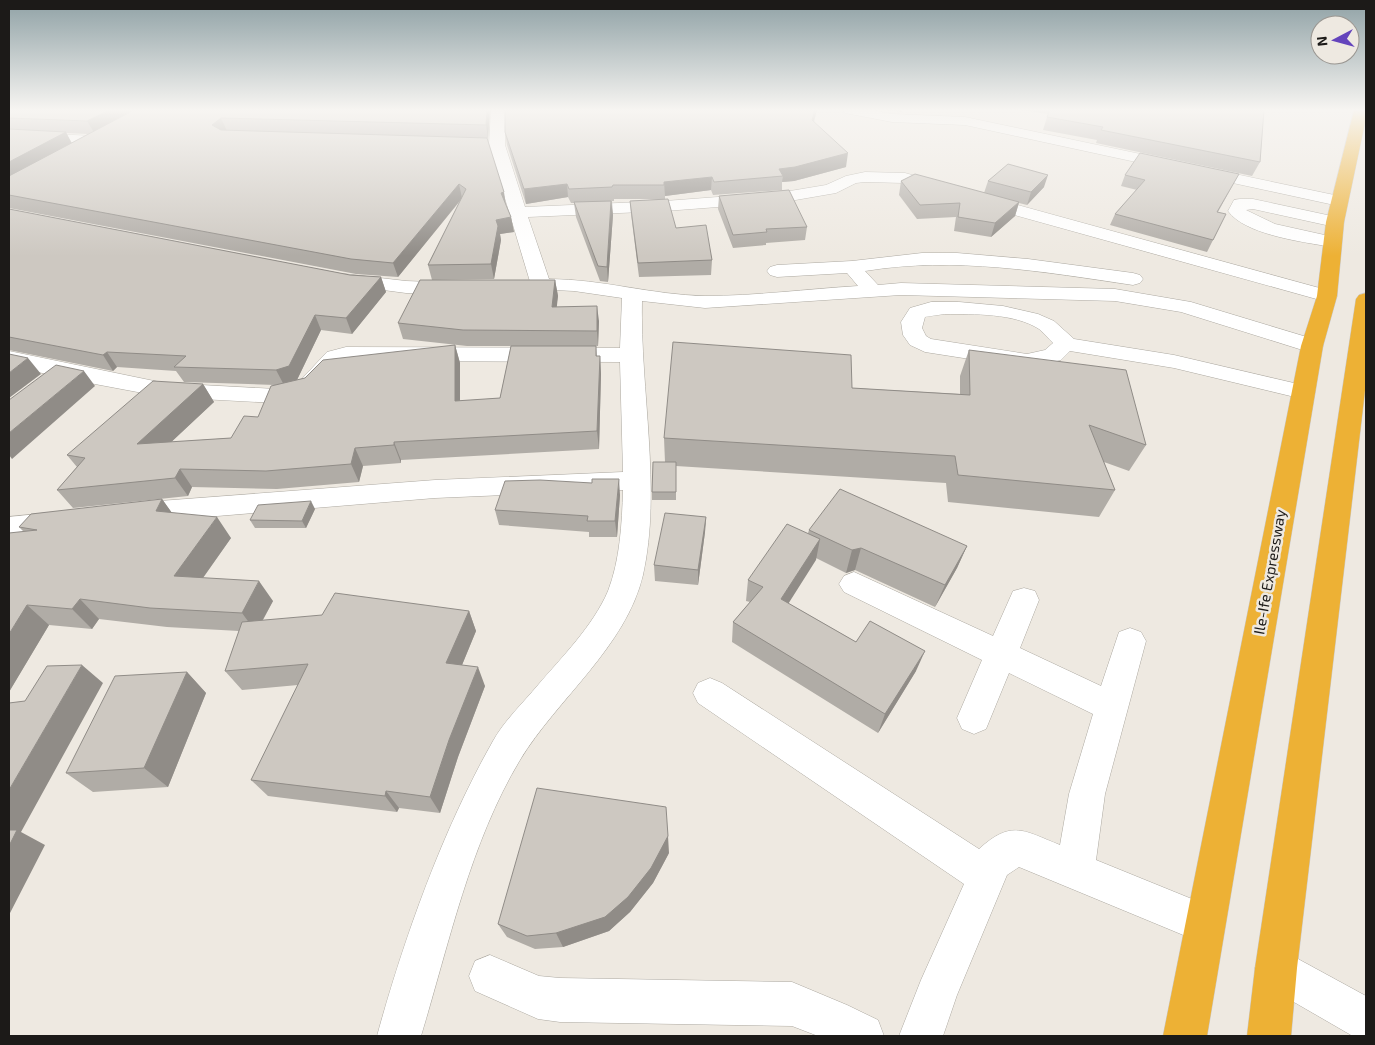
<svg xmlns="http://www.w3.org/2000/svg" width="1375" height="1045" font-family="'Exo 2',sans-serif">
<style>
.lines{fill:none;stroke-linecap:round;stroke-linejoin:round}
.minor-casing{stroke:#ada9a1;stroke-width:1}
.highway-casing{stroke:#c9c8c8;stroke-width:1}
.minor{fill:#fff;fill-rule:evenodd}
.highway{fill:#edb135;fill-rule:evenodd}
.wall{fill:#b0aca6;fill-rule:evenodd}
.shaded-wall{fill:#908c87}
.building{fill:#cdc8c1;stroke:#908c87}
.labels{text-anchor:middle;stroke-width:5;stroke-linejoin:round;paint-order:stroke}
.street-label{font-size:15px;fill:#1c1a18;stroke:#eee9e1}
</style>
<rect width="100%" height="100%" fill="#eee9e1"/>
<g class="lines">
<defs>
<path id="minor" d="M 491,110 L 505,110 L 505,145 L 525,207 L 665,201 L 784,192 L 826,185 L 846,176 L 865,172 L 905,173 L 948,185 L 950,189 L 948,193 L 942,194 L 904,183 L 865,182 L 856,183 L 836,193 L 784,202 L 665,211 L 528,217 L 549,279 C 602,279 652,295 705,296 C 755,296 807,289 858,286 L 847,273 L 777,277 L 770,275 L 767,271 L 770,267 L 777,265 L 852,261 L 922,253 L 957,253 L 1028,259 L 1133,273 L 1140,275 L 1143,279 L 1140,283 L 1133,285 C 1044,272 955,256 865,271 L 878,285 L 901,283 L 1115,289 L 1191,302 L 1320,341 L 1323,346 L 1320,351 L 1312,353 L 1181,312 L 1115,301 L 901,295 L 705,308 L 642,301 C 640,389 662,490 643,575 C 626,647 557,699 520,760 C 470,843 449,944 421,1036 L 377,1036 C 404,938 443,829 493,741 C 504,721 523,703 538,685 C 562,657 593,626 608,591 C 620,560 622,523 623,490 L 435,498 L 133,523 L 123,520 L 119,513 L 123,506 L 133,503 L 435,480 L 623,472 L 620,362 L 347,361 L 343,362 L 313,394 L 276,403 L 164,397 L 63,378 L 9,365 L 9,351 L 164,383 L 276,389 L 297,384 L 327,352 L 346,347 L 620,348 L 622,298 L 574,291 L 534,289 L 531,285 L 489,145 Z
M 843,110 L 871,110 L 892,114 L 965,117 L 1339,196 L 1345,197 L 1347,201 L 1345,205 L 1339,206 L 965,125 L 892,122 L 845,113 Z
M 9,132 L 95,136 L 102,140 L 95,144 L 9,140 Z
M 981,195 L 1334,292 L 1337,296 L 1334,300 L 1327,302 L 1320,300 L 975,204 L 973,200 L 975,196 Z
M 1240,199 L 1253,199 L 1341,218 L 1344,222 L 1341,226 L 1335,227 L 1253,209 L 1246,210 L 1275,224 L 1338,238 L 1341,242 L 1338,246 L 1332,247 C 1304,242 1245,235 1228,211 L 1234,200 Z
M 345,274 L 406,281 L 454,283 L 461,285 L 464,289 L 461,293 L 454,295 L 406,293 L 338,284 L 335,280 L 338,276 Z
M 959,302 L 1003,306 L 1038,314 L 1054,321 L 1074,339 L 1174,355 L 1311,387 L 1315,392 L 1311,397 L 1303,399 L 1174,368 L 1070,351 L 1061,360 L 1027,368 L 925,352 L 910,345 L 903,335 L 901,322 L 910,308 L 931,302 ZM 945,314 C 974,314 1014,313 1039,329 C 1044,333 1049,339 1053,343 L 1045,350 L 1027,354 L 931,339 L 926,336 L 922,328 L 925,317 Z
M 58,512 L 68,515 L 72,522 L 68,529 L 9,537 L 9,517 Z
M 854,572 L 993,636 L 1013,591 L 1024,588 L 1035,591 L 1039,600 L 1020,648 L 1101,686 L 1119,632 L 1130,628 L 1141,632 L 1146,641 L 1105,794 L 1096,860 L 1219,910 L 1225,924 L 1219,938 L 1205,944 L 1019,867 L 1007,875 L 957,995 L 943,1036 L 899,1036 L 921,980 L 964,884 L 698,703 L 693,693 L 698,683 L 710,678 L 722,683 L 979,849 C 1012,819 1024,831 1060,845 L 1069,794 L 1093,714 L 1009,673 L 986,729 L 974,734 L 962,729 L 957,718 L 982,660 L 844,592 L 839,584 L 844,576 Z
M 1276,947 L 1366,996 L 1366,1036 L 1351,1035 L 1261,983 L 1255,968 L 1261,953 Z
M 490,955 L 539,976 L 560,978 L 792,982 L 847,1005 L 878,1020 L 884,1036 L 818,1036 L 792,1026 L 560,1022 L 538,1019 L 475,991 L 469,976 L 475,961 Z"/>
<path id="highway" d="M 1354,110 L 1366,110 L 1366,118 L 1344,222 L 1337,296 L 1323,346 L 1207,1036 L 1163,1036 L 1301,346 L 1317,296 L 1326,222 Z
M 1366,293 L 1366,382 L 1297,968 L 1291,1036 L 1247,1036 L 1255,968 L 1356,299 L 1359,295 Z"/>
</defs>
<use href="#minor" class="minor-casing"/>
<use href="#highway" class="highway-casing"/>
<use href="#minor" class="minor"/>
<use href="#highway" class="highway"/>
</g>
<path class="wall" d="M 9,110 L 490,110 L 488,138 L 487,138 L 506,205 L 511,217 L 514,232 L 500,234 L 501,240 L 494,279 L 432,280 L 428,265 L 460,201 L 398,277 L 356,274 L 9,208 ZM 66,133 L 88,134 L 72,143 Z
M 505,110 L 817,110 L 814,121 L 846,167 L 794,181 L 782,182 L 782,190 L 713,195 L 711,190 L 665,196 L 665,199 L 676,228 L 712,260 L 711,275 L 639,277 L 631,214 L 630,201 L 664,199 L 614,199 L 614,201 L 612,201 L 613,215 L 608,282 L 600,281 L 576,217 L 574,203 L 571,203 L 568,197 L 526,204 L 507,145 L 505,132 Z
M 881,110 L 903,110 L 901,112 Z
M 1019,110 L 1264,110 L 1260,162 L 1252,176 L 1096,143 L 1097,140 L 1043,130 L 1048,114 Z
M 1239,174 L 1218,212 L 1213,240 L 1207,252 L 1110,225 L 1115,214 L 1137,190 L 1121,186 L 1125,175 Z
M 901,181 L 984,193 L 988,181 L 1044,187 L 1027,205 L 1019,203 L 1015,216 L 991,237 L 954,231 L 956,217 L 917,219 L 899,195 Z
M 719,196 L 807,227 L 805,240 L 766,243 L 766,245 L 733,248 L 718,209 Z
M 9,209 L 350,275 L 381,277 L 386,292 L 352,334 L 321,330 L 297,380 L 455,345 L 460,363 L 460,401 L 500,398 L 511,346 L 467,346 L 403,339 L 398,323 L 555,280 L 558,296 L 556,307 L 599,321 L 598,346 L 596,346 L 597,356 L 600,356 L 601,374 L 599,449 L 401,460 L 401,463 L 363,466 L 359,482 L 277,489 L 192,487 L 188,496 L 73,508 L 57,490 L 77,467 L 67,455 L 203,384 L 214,402 L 171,442 L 231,438 L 258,417 L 275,385 L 184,382 L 176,371 L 117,367 L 113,371 L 9,350 Z
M 969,350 L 1146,445 L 1129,471 L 1104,462 L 1115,490 L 1099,517 L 948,502 L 946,483 L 676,466 L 676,500 L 652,500 L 652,492 L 665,462 L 664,438 L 852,388 L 960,394 L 960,376 Z
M 620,495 L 617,537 L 589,537 L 589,532 L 499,525 L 495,510 Z
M 162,499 L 172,513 L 231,538 L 203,578 L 273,601 L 263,620 L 469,611 L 476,631 L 462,665 L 485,686 L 458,757 L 440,813 L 399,808 L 397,812 L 268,796 L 251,780 L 298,685 L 242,690 L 225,671 L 239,631 L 167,627 L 99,619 L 92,629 L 49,625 L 9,692 L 24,532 L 19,527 Z
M 315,509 L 306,528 L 255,528 L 250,520 Z
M 706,517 L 705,532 L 698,585 L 655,581 L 654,565 Z
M 809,530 L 967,546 L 957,568 L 935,607 L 855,570 L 846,573 L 816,558 L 788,603 L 856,642 L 916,671 L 878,733 L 732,642 L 733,622 L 750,602 L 746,601 L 748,580 L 808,533 Z
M 187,672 L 206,693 L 168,787 L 93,792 L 66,773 Z
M 669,853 L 653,883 L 630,912 L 609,931 L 563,947 L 535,949 L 507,937 L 498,924 Z"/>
<path class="shaded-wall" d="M 110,110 L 141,110 L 95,134 L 87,121 Z
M 487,110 L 490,110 L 488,138 L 486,125 Z
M 815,110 L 817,110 L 811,132 L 812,120 Z
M 221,118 L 227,131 L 218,138 L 212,125 Z
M 66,132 L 73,146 L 9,180 L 9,162 Z
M 848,153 L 846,167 L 794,181 L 782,182 L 783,176 L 779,169 Z
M 1048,175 L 1044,187 L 1027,205 L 1031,192 Z
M 712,177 L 711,190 L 665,196 L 664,182 Z
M 459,184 L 462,198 L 398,277 L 393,263 Z
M 567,184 L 568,197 L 526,204 L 524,189 Z
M 504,192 L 506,206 L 501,193 Z
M 611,201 L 613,215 L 608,282 L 607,267 Z
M 1019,202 L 1015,216 L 991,237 L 995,223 Z
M 511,217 L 514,232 L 500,234 L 501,240 L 494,279 L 491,264 L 496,220 Z
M 381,277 L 386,292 L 352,334 L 346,318 Z
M 555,280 L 558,296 L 555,323 L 552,307 Z
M 597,306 L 599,321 L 598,346 L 597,331 Z
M 315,315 L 321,330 L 296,382 L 284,385 L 276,370 Z
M 455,345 L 460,363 L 460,419 L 455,401 Z
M 107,352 L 117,367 L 113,371 L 103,355 Z
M 600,356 L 601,374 L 599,449 L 597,431 Z
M 28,358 L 41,374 L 9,398 L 9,373 Z
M 84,371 L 95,386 L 12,459 L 9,455 L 9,433 Z
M 203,384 L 214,402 L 150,462 L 137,444 Z
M 394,442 L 401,460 L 401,463 L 394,445 Z
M 355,448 L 363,466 L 359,482 L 351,464 Z
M 180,469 L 192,487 L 188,496 L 175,478 Z
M 619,479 L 620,495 L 617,537 L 615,521 Z
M 162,499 L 177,520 L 156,511 Z
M 311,501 L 315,509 L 306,528 L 302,521 Z
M 217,517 L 231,538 L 190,596 L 174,576 Z
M 706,517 L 705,532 L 698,585 L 698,570 Z
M 820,539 L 816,560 L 778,620 L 781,599 Z
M 967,546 L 957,568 L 935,607 L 945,585 Z
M 861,548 L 855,570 L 846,573 L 852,550 Z
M 259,581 L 273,601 L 256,632 L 242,613 Z
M 80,599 L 99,619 L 92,629 L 72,609 Z
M 27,605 L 49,625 L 9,692 L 9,634 Z
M 469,611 L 476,631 L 455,682 L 446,663 Z
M 925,651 L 916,671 L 878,733 L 885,714 Z
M 82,665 L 103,683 L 21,832 L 45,845 L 9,915 L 9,790 Z
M 478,667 L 485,686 L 458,757 L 440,813 L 430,797 L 449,740 Z
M 187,672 L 206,693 L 168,787 L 144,768 Z
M 386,791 L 399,808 L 397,812 L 385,796 Z
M 668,836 L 669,853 L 653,883 L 630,912 L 609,931 L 563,947 L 556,933 Z"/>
<path class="building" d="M 9,110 L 110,110 L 87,121 L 9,118 Z
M 134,110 L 487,110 L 486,125 L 221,118 L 212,125 L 221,130 L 487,138 L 504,192 L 501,193 L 511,217 L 496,220 L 498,226 L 491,264 L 428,265 L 466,189 L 459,184 L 393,263 L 351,259 L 9,195 L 9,176 Z
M 505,110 L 815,110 L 812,120 L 848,153 L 795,167 L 779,169 L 783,176 L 714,182 L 712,177 L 664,182 L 664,185 L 613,185 L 612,187 L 569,189 L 567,184 L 524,189 L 505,132 Z
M 1050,110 L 1264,110 L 1260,162 L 1101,130 L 1103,127 L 1047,117 Z
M 9,129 L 66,132 L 9,162 Z
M 1140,153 L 1239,174 L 1217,212 L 1226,214 L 1213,240 L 1115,214 L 1145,180 L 1125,175 Z
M 1008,164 L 1048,175 L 1031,192 L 988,181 Z
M 915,174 L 1019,202 L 995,223 L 958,217 L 960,203 L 920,205 L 901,181 Z
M 789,190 L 807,227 L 766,229 L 767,232 L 733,235 L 719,196 Z
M 668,199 L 676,228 L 706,225 L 712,260 L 638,263 L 630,201 Z
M 611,201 L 607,267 L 598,266 L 574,202 Z
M 9,209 L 350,275 L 381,277 L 346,318 L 315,315 L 289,366 L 276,370 L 174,367 L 186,356 L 107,352 L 103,355 L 9,337 Z
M 420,280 L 555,280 L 552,307 L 597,306 L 597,331 L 463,330 L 398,323 Z
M 673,342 L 851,355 L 852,388 L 970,395 L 969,350 L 1126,370 L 1146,445 L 1089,425 L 1115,490 L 958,475 L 955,456 L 664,438 Z
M 455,345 L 455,401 L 500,398 L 511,346 L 596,346 L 596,356 L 600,356 L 597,431 L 394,442 L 394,445 L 355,448 L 351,464 L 266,471 L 180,469 L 175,478 L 57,490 L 85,458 L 67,455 L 153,381 L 203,384 L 137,444 L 231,438 L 244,416 L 258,417 L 271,386 L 305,378 L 323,360 Z
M 9,354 L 28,358 L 9,373 Z
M 56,365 L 84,371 L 9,433 L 9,400 Z
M 653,462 L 676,462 L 676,492 L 652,492 Z
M 592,479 L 619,479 L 615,521 L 587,521 L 588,516 L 495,510 L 505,481 L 540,480 L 592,483 Z
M 840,489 L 967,546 L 945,585 L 861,548 L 852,550 L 809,530 Z
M 162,499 L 156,511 L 217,517 L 174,576 L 259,581 L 242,613 L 150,608 L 80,599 L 72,609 L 27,605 L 9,634 L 9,533 L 37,530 L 19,527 L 31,514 Z
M 311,501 L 302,521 L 250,520 L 258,505 Z
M 665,513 L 706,517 L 698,570 L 654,565 Z
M 787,524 L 820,539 L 781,599 L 856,642 L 870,621 L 925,651 L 885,714 L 733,622 L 763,587 L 748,580 Z
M 335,593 L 469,611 L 446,663 L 478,667 L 449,740 L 430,797 L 386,791 L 385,796 L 251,780 L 308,664 L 225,671 L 242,622 L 322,615 Z
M 82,665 L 9,790 L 9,703 L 25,701 L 47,666 Z
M 187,672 L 144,768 L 66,773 L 115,676 Z
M 537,788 L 666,807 L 668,836 L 651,868 L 628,897 L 605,917 L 556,933 L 527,936 L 498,924 Z
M 9,830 L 17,830 L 9,846 Z"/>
<linearGradient id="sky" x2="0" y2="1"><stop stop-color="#8fa1a5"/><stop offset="0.43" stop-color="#f7f5f2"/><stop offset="1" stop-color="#f7f5f2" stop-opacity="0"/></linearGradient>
<rect width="1375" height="256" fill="url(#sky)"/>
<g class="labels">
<g class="street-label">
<text transform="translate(1270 572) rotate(-80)" y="5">Ile-Ife Expressway</text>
</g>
</g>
<rect width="1375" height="1045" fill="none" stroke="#1c1a18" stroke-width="20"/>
<g transform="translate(1335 40) rotate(264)"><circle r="24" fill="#eee9e1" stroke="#9a9691"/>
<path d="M0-4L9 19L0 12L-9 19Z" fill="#6444bc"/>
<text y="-8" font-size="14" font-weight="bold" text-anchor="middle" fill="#1c1a18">N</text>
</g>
</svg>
